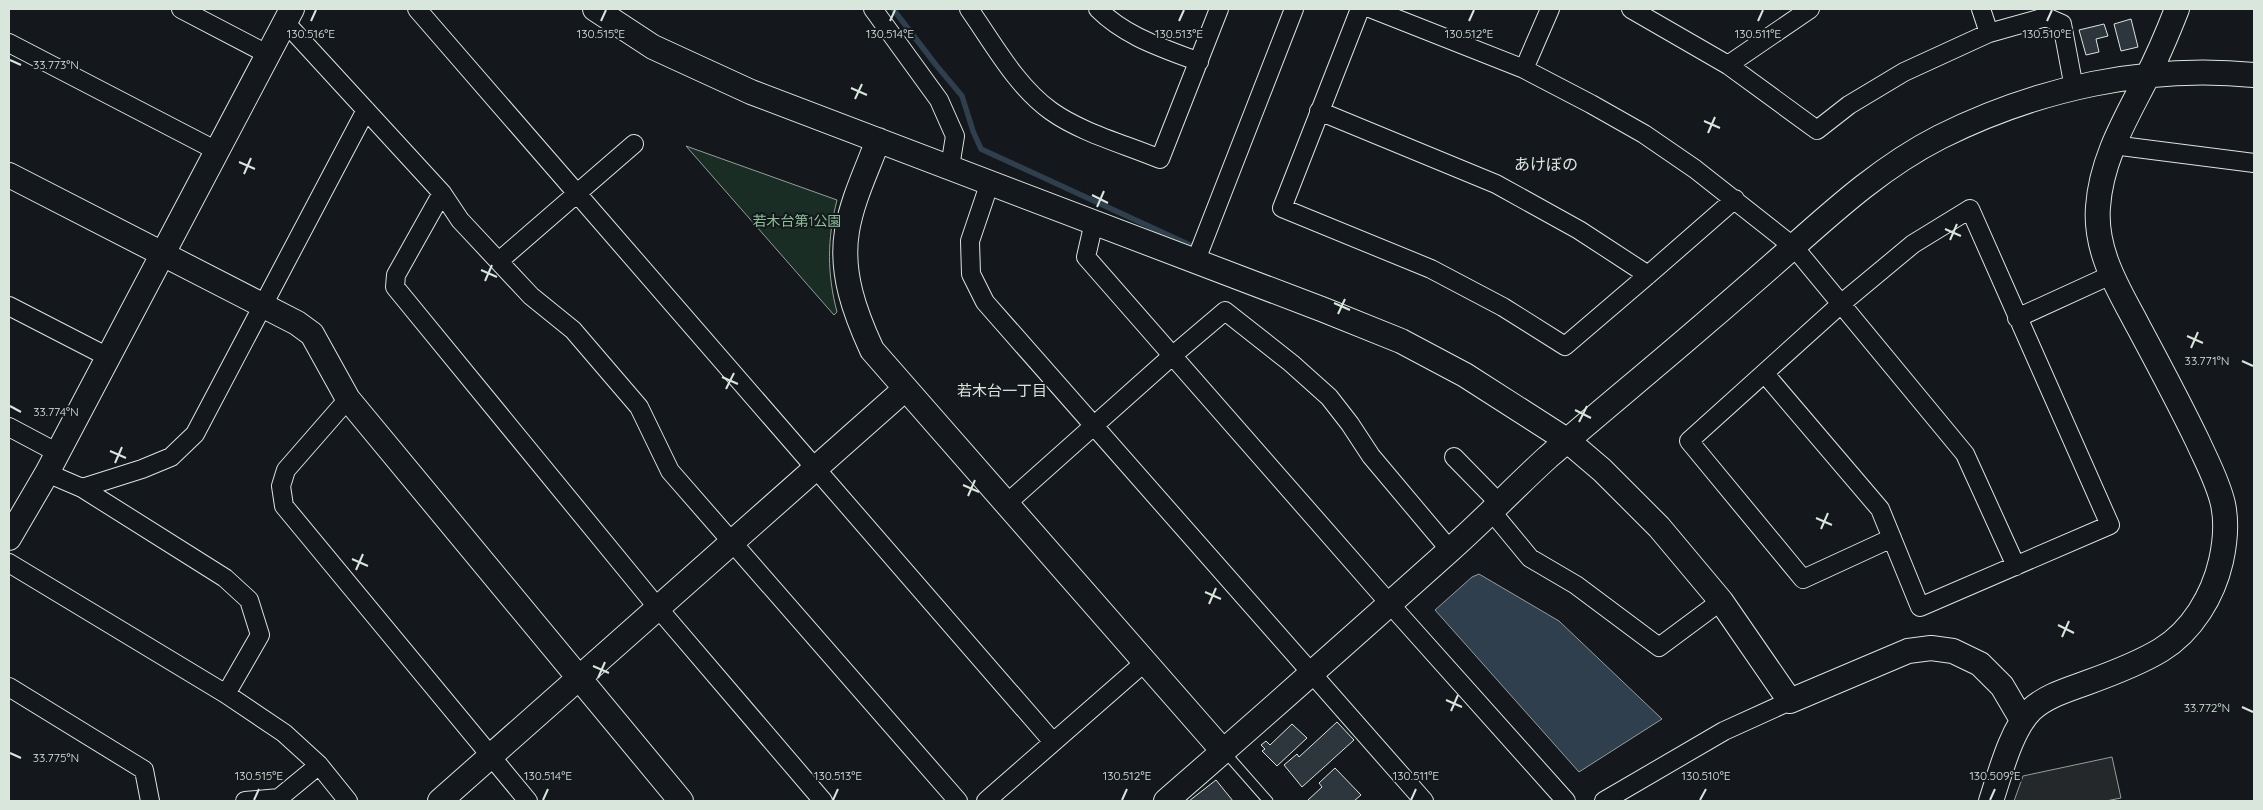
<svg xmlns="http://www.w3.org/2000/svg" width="2263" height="810" font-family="Quicksand,'Noto Sans JP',sans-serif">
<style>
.green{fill:#1a2d24;stroke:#939e99}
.parking{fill:#24282b;stroke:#939e99}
.water{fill:#2f3f4d;stroke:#939e99}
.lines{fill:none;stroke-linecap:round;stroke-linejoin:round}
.stream{stroke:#2f3f4d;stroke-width:5.5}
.building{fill:#2c363c;stroke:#d8e6dc}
.lane-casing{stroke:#d8e6dc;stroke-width:11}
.street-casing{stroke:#d8e6dc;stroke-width:20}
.secondary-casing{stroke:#d8e6dc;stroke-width:26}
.lane{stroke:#14181c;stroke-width:9}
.street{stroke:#14181c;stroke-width:18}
.secondary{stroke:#14181c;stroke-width:24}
.ticks{fill:none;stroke:#d8e6dc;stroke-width:2}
.labels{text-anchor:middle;stroke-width:4;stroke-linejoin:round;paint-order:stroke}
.park-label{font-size:14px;fill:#8ac095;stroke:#14181c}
.neighbourhood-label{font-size:15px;fill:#d8e6dc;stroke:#14181c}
.quarter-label{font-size:16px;fill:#d8e6dc;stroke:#14181c}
.ticks-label{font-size:12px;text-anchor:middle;fill:#d8e6dc;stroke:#14181c;stroke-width:4;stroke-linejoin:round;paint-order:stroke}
</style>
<rect width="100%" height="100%" fill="#14181c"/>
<path class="green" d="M 686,146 L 837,200 C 827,239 827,274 837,312 L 834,315 Z"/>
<path class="parking" d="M 2112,757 L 2121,798 L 2106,801 L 2014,801 L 2023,776 Z"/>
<path class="water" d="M 1479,574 L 1559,621 L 1662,719 L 1579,772 L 1435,610 L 1472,577 Z"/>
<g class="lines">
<path class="stream" d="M 893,9 L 936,65 L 962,96 L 973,131 L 981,149 L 1192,246"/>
</g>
<path class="building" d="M 2131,19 L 2138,47 L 2121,51 L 2114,24 Z
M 2104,24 L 2108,36 L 2096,39 L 2099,52 L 2086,55 L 2079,30 Z
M 1337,722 L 1354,740 L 1302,787 L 1284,765 L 1297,754 L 1299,757 Z
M 1292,724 L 1307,738 L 1277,766 L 1262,751 L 1265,749 L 1261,745 L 1266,741 L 1270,745 Z
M 1335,768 L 1361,795 L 1354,801 L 1310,801 L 1308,800 L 1322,787 L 1319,783 Z
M 1216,780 L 1233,801 L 1189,801 Z"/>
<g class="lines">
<defs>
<path id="lane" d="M 1224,751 L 1268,801"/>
<path id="street" d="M 181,9 L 269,55
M 417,9 L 1053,742
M 873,9 L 939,100 L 955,136 L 950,167
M 969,9 C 993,43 1016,86 1051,111 C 1082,133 1124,144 1160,159 L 1219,9
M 1098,9 C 1126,37 1163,48 1199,62
M 1360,9 L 1282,208 L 1431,269 L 1503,307 L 1565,346 L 1648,275 L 1735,199
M 1372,9 L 1524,69 L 1591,104 L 1644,134 L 1695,169 L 1794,247 L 1965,454 L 2016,566
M 1631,9 L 1728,65 L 1817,130 L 1849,105 L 1904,72 L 1989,33 L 2046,17 L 2062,24 L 2074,88
M 1981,9 L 1989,33
M 285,22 L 442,193 L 460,220 L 531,296 L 573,330 L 639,407 L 670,471 L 958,801
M 9,43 L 217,151
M 1728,65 L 1810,9
M 1524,69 L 1550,9
M 1319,111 L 1496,184 L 1579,230 L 1648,275
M 2113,145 L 2254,163
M 990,182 L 970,241 L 971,274 L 985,302 L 1424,801
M 442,193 L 396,275 L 395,287 L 658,608 L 823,801
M 1094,222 L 1086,257 L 1389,603 L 1566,801
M 1196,260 L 1294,9
M 499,261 L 634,144
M 9,306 L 108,357
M 2017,318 L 2111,275
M 1765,374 L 1880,509 L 1920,607 L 2110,525 L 1970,209 L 1913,244 L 1842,303 L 1689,441 L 1803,579 L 1892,538
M 348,399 L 286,470 L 281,486 L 284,506 L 528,801
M 9,427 L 58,453
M 1454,457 L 1500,504
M 47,473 L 82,488 L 225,578 L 249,600 L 260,635 L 226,694
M 82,488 L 142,469 L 171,457 L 195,434 L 366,110
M 1006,504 L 1172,356 L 1225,311 L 1291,363 L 1329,397 L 1350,424 L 1371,456 L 1450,550
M 1492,512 L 1530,558 L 1576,585 L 1659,647 L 1721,601
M 9,563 L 226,694 L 284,733 L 319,765 L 348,801
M 9,687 L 144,770 L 150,801
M 245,801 L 279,798 L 319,765
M 986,801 L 1145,662
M 1604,801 L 1724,731 L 1790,701"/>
<path id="secondary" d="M 595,9 L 653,47 L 751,92 L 1324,310 L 1401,341 L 1465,375 L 1568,441 L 1602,470 L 1659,527 L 1721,601 L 1790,701 L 1908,651 L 1931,648 L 1953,651 L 1980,664 L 2002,686 L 2022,720
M 878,140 C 867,170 852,200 847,231 C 840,273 855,313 872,350 L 1223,751
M 9,175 L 297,323 L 312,334 L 348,399 L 681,801
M 9,538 L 47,473 L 292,9
M 440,801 L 905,389
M 1166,801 C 1262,718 1356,634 1450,550 C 1484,520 1515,487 1548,457 C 1601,411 1655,367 1708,321 C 1737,296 1766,271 1794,246 C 1840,205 1885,165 1940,137 C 2036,89 2147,64 2254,75
M 1991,801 C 2000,774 2011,730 2031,710 C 2046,696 2067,690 2086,683 C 2111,674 2138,664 2161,650 C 2192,631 2213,596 2221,561 C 2225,543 2227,523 2223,504 C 2218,482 2207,462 2198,442 C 2177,398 2153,354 2130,311 C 2112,278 2095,245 2098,207 C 2101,160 2125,120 2146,79 C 2158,56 2168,32 2177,9"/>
</defs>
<use href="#lane" class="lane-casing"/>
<use href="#street" class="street-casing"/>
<use href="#secondary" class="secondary-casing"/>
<use href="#lane" class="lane"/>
<use href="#street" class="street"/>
<use href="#secondary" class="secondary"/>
</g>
<path class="ticks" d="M 311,21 L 316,10M 601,21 L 606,10M 890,21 L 895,10M 1179,21 L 1184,10M 1469,21 L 1474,10M 1758,21 L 1763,10M 2047,21 L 2052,10M 10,60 L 21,65M 851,88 L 867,95M 855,99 L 862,84M 1704,121 L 1720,128M 1708,133 L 1715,117M 239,162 L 255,169M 244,174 L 251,158M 1092,195 L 1108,203M 1097,207 L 1104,191M 1945,229 L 1961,236M 1950,240 L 1957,224M 481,270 L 497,277M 485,281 L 492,265M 1334,303 L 1350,310M 1338,314 L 1345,299M 2187,336 L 2203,343M 2191,348 L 2198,332M 2242,361 L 2253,366M 722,377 L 738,384M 726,389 L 734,373M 10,406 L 21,412M 1575,410 L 1591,418M 1579,422 L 1587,406M 110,451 L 126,458M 115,463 L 122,447M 963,485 L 979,492M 968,496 L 975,480M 1816,518 L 1832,525M 1821,529 L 1828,513M 352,559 L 368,566M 356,570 L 363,554M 1205,592 L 1221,599M 1209,604 L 1216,588M 2058,625 L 2074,633M 2062,637 L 2069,621M 593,666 L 609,673M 598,678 L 605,662M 1446,700 L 1462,707M 2242,707 L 2253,712M 1451,711 L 1458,695M 10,753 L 21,758M 254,800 L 259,789M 543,800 L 548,789M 833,800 L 838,789M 1122,800 L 1127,789M 1411,800 L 1416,789M 1700,800 L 1706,789M 1990,800 L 1995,789"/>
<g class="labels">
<g class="park-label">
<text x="797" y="226">若木台第1公園</text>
</g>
<g class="neighbourhood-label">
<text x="1002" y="396">若木台一丁目</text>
</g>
<g class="quarter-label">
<text x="1546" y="170">あけぼの</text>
</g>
</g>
<g class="ticks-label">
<text x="601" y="38">130.515°E</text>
<text x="890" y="38">130.514°E</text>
<text x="1179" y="38">130.513°E</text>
<text x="1469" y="38">130.512°E</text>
<text x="1758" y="38">130.511°E</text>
<text x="2047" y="38">130.510°E</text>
<text x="311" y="38">130.516°E</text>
<text x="56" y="69">33.773°N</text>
<text x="2207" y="365">33.771°N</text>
<text x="56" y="416">33.774°N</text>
<text x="2207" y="712">33.772°N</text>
<text x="56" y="762">33.775°N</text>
<text x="259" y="780">130.515°E</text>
<text x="548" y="780">130.514°E</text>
<text x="838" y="780">130.513°E</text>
<text x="1127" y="780">130.512°E</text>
<text x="1416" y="780">130.511°E</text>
<text x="1706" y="780">130.510°E</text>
<text x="1995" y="780">130.509°E</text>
</g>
<rect width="2263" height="810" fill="none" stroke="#d8e6dc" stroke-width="20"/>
</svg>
